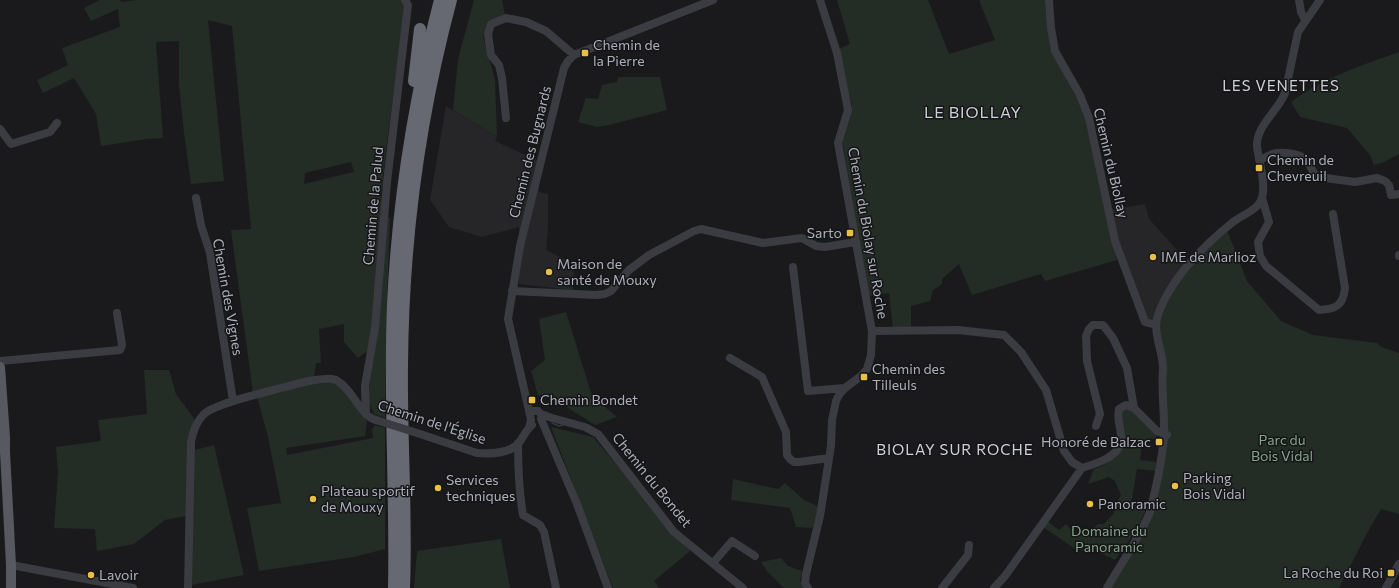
<svg xmlns="http://www.w3.org/2000/svg" width="1399" height="588" font-family="Commissioner,sans-serif">
<style>
.built{fill:#262629}
.green{fill:#242c26;fill-rule:evenodd}
.lines{fill:none;stroke-linecap:round;stroke-linejoin:round}
.stream{stroke:#303840;stroke-width:1.5}
.minor{stroke:#3b3c41;stroke-width:8}
.major{stroke:#575860;stroke-width:10}
.highway{stroke:#676972;stroke-width:12}
.minor-bridge{stroke:#3b3c41;stroke-width:8}
.poi-dot{fill:#eac044;stroke:#151517;stroke-width:1.5}
.labels{text-anchor:middle;stroke-width:3;stroke-linejoin:round;paint-order:stroke}
.poi-label{font-size:14px;fill:#adb0bb;stroke:#151517;text-anchor:start}
.street-label{font-size:14px;fill:#adb0bb;stroke:#151517}
.park-label{font-size:14px;fill:#85a58a;stroke:#151517}
.neighbourhood-label{font-size:15px;letter-spacing:1px;fill:#ced0d7;stroke:#151517}
.quarter-label{font-size:16px;letter-spacing:1px;fill:#ced0d7;stroke:#151517}
</style>
<rect width="100%" height="100%" fill="#1a1a1c"/>
<path class="built" d="M 446,106 L 497,137 L 495,141 L 539,161 L 539,192 L 548,194 L 548,228 L 546,250 L 574,264 L 573,290 L 519,284 L 519,227 L 482,237 L 449,227 L 430,200 Z
M 1145,204 L 1149,219 L 1188,262 L 1155,319 L 1152,321 L 1148,320 L 1116,236 L 1110,210 Z"/>
<path class="green" d="M 100,0 L 120,0 L 121,2 L 137,0 L 402,0 L 404,3 L 404,16 L 385,158 L 381,195 L 382,214 L 390,218 L 387,299 L 385,418 L 374,414 L 368,400 L 374,346 L 358,358 L 344,342 L 344,324 L 319,329 L 321,363 L 316,363 L 314,377 L 253,393 L 231,230 L 251,229 L 232,26 L 208,20 L 224,181 L 191,184 L 184,133 L 179,85 L 179,41 L 156,42 L 163,138 L 146,139 L 101,146 L 96,114 L 74,78 L 43,93 L 37,80 L 68,65 L 62,48 L 120,27 L 118,9 L 91,21 L 84,8 ZM 351,162 L 354,172 L 304,184 L 305,173 Z
M 474,0 L 502,0 L 505,16 L 488,21 L 483,36 L 495,80 L 497,137 L 453,110 L 458,59 Z
M 837,0 L 928,0 L 949,54 L 995,40 L 979,0 L 1045,0 L 1050,47 L 1086,115 L 1117,260 L 1045,281 L 1041,274 L 972,295 L 959,264 L 942,279 L 942,284 L 933,290 L 930,301 L 911,306 L 911,328 L 893,329 L 889,293 L 868,296 L 842,139 L 852,105 L 837,50 L 850,44 Z
M 1399,52 L 1399,154 L 1384,162 L 1374,165 L 1370,155 L 1347,128 L 1300,117 L 1291,102 C 1323,78 1362,65 1399,52 Z
M 618,77 L 660,77 L 667,110 L 609,125 L 597,127 L 578,122 L 586,98 L 598,99 L 602,85 L 617,82 Z
M 1227,230 L 1247,281 L 1281,321 L 1313,335 L 1377,343 L 1381,347 L 1399,353 L 1399,514 L 1381,509 L 1367,533 L 1339,588 L 1110,588 L 1161,482 L 1160,318 L 1179,280 L 1191,263 Z
M 566,312 L 592,396 L 617,417 L 595,425 L 557,401 L 538,395 L 531,371 L 545,360 L 539,319 Z
M 144,370 L 169,370 L 176,394 L 195,420 L 195,450 L 214,445 L 244,575 L 191,585 L 186,516 L 165,520 L 134,544 L 97,551 L 95,529 L 54,528 L 58,472 L 56,447 L 101,441 L 98,420 L 147,414 Z
M 317,382 L 335,383 L 346,389 L 367,421 L 365,436 L 286,448 L 287,455 L 373,438 L 372,430 L 375,425 L 385,428 L 385,549 L 354,557 L 259,571 L 247,508 L 281,503 L 268,437 L 257,396 Z
M 1123,410 L 1131,410 L 1157,435 L 1156,440 L 1152,438 L 1142,443 L 1140,460 L 1158,462 L 1156,471 L 1137,469 L 1131,504 L 1146,509 L 1137,529 L 1115,560 L 1094,550 L 1084,551 L 1074,548 L 1043,527 L 1047,521 L 1059,530 L 1066,524 L 1077,537 L 1081,534 L 1089,532 L 1098,524 L 1104,524 L 1114,513 L 1113,508 L 1121,495 L 1115,481 L 1109,477 L 1088,484 L 1094,469 L 1104,465 L 1119,453 L 1125,442 L 1119,419 Z
M 551,427 L 593,437 L 690,551 L 654,581 L 659,588 L 613,588 Z
M 733,479 L 778,489 L 785,483 L 804,500 L 815,505 L 819,509 L 814,526 L 811,528 L 796,527 L 790,508 L 731,500 Z
M 501,539 L 510,588 L 414,588 L 417,551 Z
M 781,558 L 788,566 L 802,571 L 800,581 L 803,588 L 784,588 L 767,571 L 761,562 Z"/>
<g class="lines">
<path class="stream" d="M 552,423 L 559,426 L 563,425"/>
<path class="minor" d="M 1049,0 L 1051,28 L 1055,51 L 1080,95 L 1089,118 L 1115,241 L 1145,322 L 1156,325
M 1299,0 L 1301,12 L 1305,20
M 506,118 L 502,78 L 499,65 L 491,55 L 488,34 L 491,24 L 506,18 L 526,22 L 546,31 L 574,55
M 0,129 L 11,144 L 50,132 L 57,123
M 1260,160 C 1264,158 1268,156 1272,154 C 1280,152 1298,152 1305,159 C 1311,164 1311,172 1318,177 L 1355,182 L 1377,178 L 1385,181 L 1389,185 L 1391,195 L 1399,194
M 196,198 L 201,225 L 210,253 L 233,401
M 1262,198 L 1269,222 L 1258,242 L 1260,256 L 1266,266 L 1319,310 C 1336,309 1343,306 1345,288 L 1333,214
M 1399,256 L 1399,255
M 793,267 L 808,391 L 845,388
M 512,291 L 596,295 L 605,294 L 611,291 L 629,270 L 649,255 L 694,231 L 701,229 L 763,243 L 802,238 L 816,246 L 825,247 L 855,242
M 872,331 L 958,330 L 1004,335 L 1021,352 L 1046,390 L 1064,451 L 1072,462 L 1082,468 C 1095,464 1120,457 1121,440 C 1122,429 1116,420 1119,409 L 1126,405 L 1134,408 L 1157,431 L 1167,435
M 730,358 L 762,377 L 786,432 L 787,455 L 790,459 L 794,462 L 799,462 L 829,458
M 0,361 L 120,350 L 122,345 L 117,313
M 534,411 L 538,411 L 541,414 L 552,418 L 585,427 L 598,434 L 674,532 L 743,588
M 366,414 L 365,386 L 375,328 L 387,182 L 408,5 L 405,0
M 541,419 L 577,504 L 608,588
M 1096,426 L 1100,414 L 1087,361 L 1086,336 L 1089,329 L 1093,325 L 1103,325 L 1113,338 L 1127,368 L 1134,408
M 529,428 L 531,420 L 530,415 L 508,319 L 520,246 L 564,68 L 568,61 L 574,55 L 713,0
M 414,432 L 477,453 C 491,454 509,454 519,443 C 523,437 526,430 532,425
M 518,443 C 518,467 519,492 523,515 L 540,525 L 544,532 L 556,588
M 713,563 L 732,541 L 755,556
M 11,565 L 133,588
M 188,588 L 191,442 C 193,431 196,422 204,414 C 216,403 267,392 285,387 C 294,385 305,381 315,380 C 320,379 331,378 336,380 C 353,389 360,416 376,420
M 808,588 L 805,583 L 806,574 L 820,516 L 831,446 L 832,420 L 836,401 L 839,395 L 845,388 L 861,376 L 867,369 L 871,355 L 872,331 L 838,143 L 848,110 L 837,53 L 820,0
M 942,588 L 968,555 L 969,545
M 994,588 L 1005,576 L 1082,468
M 1107,588 C 1121,563 1139,539 1150,512 C 1152,506 1153,498 1155,491 C 1159,474 1162,456 1164,438 C 1165,415 1161,391 1163,368 C 1163,351 1152,332 1158,315 C 1171,278 1203,246 1233,222 C 1241,216 1252,212 1258,205 C 1270,192 1258,161 1257,146 C 1256,126 1278,111 1285,93 L 1298,32 L 1320,0
M 1386,588 L 1399,564"/>
<path class="major" d="M 0,367 L 5,437 L 5,452 L 11,565 L 11,588"/>
<path class="highway" d="M 414,81 L 420,29
M 394,588 C 396,493 389,399 393,304 C 398,201 414,99 440,0
M 404,588 C 407,514 401,439 402,364 C 403,241 419,119 451,0"/>
<path class="minor-bridge" d="M 376,420 L 414,432"/>
</g>
<g class="poi-dot">
<rect x="581" y="49" width="8" height="8" rx="2"/>
<rect x="1255" y="164" width="8" height="8" rx="2"/>
<rect x="846" y="229" width="8" height="8" rx="2"/>
<circle cx="1153" cy="257" r="4"/>
<circle cx="549" cy="272" r="4"/>
<rect x="860" y="373" width="8" height="8" rx="2"/>
<rect x="528" y="396" width="8" height="8" rx="2"/>
<rect x="1155" y="438" width="8" height="8" rx="2"/>
<circle cx="1175" cy="486" r="4"/>
<circle cx="438" cy="488" r="4"/>
<circle cx="313" cy="499" r="4"/>
<circle cx="1090" cy="504" r="4"/>
<rect x="1387" y="569" width="8" height="8" rx="2"/>
<circle cx="91" cy="575" r="4"/>
</g>
<g class="labels">
<g class="poi-label">
<text x="593" y="50">Chemin de<tspan x="593" dy="16">la Pierre</tspan></text>
<text x="1267" y="165">Chemin de<tspan x="1267" dy="16">Chevreuil</tspan></text>
<text x="842" y="238" text-anchor="end">Sarto</text>
<text x="1161" y="262">IME de Marlioz</text>
<text x="557" y="269">Maison de<tspan x="557" dy="16">santé de Mouxy</tspan></text>
<text x="872" y="374">Chemin des<tspan x="872" dy="16">Tilleuls</tspan></text>
<text x="540" y="405">Chemin Bondet</text>
<text x="1151" y="447" text-anchor="end">Honoré de Balzac</text>
<text x="1183" y="483">Parking<tspan x="1183" dy="16">Bois Vidal</tspan></text>
<text x="446" y="485">Services<tspan x="446" dy="16">techniques</tspan></text>
<text x="321" y="496">Plateau sportif<tspan x="321" dy="16">de Mouxy</tspan></text>
<text x="1098" y="509">Panoramic</text>
<text x="1383" y="578" text-anchor="end">La Roche du Roi</text>
<text x="99" y="580">Lavoir</text>
</g>
<g class="street-label">
<text transform="translate(530 152) rotate(-76)" y="5">Chemin des Bugnards</text>
<text transform="translate(1111 163) rotate(77)" y="5">Chemin du Biollay</text>
<text transform="translate(373 206) rotate(-85)" y="5">Chemin de la Palud</text>
<text transform="translate(868 233) rotate(80)" y="5">Chemin du Biolay sur Roche</text>
<text transform="translate(228 297) rotate(80)" y="5">Chemin des Vignes</text>
<text transform="translate(432 422) rotate(18)" y="5">Chemin de l'Église</text>
<text transform="translate(652 480) rotate(51)" y="5">Chemin du Bondet</text>
</g>
<g class="park-label">
<text x="1282" y="445">Parc du<tspan x="1282" dy="16">Bois Vidal</tspan></text>
<text x="1109" y="536">Domaine du<tspan x="1109" dy="16">Panoramic</tspan></text>
</g>
<g class="neighbourhood-label">
<text x="1281" y="91">LES VENETTES</text>
<text x="955" y="455">BIOLAY SUR ROCHE</text>
</g>
<g class="quarter-label">
<text x="973" y="118">LE BIOLLAY</text>
</g>
</g>
</svg>
